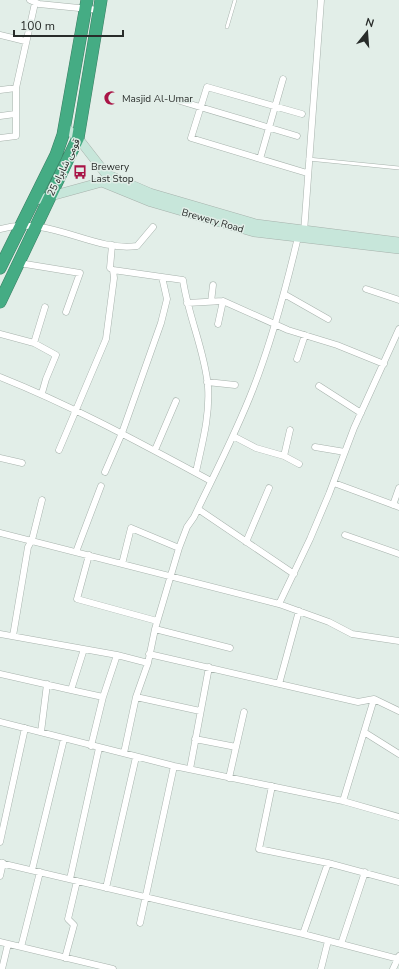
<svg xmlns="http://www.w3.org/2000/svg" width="399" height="969" font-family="'Nunito Sans','Noto Sans Arabic',sans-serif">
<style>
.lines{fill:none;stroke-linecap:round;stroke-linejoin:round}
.lane-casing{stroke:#a7b2ac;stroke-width:4}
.street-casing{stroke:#a7b2ac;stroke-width:7}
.secondary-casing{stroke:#a7b2ac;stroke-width:10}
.highway-casing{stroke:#3b7f64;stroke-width:13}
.lane{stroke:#fff;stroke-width:3}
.street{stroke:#fff;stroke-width:6}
.secondary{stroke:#c7e6da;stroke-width:9}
.highway{stroke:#45ac84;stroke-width:12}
.labels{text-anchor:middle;stroke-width:3;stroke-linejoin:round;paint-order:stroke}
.poi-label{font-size:10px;fill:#282c2a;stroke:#e2eee8;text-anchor:start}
.street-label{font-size:10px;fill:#282c2a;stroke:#e2eee8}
</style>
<rect width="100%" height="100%" fill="#e2eee8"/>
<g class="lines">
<defs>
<path id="lane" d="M 227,27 L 235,0
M 308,159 L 399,168"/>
<path id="street" d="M 30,0 L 39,4 L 99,10
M 0,35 L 25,41
M 0,90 L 16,88
M 180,101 L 297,136
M 302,114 L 207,87 L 191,138 L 307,173
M 0,116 L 15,114
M 0,138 L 16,136 L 16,88 L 35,3
M 260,159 L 283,79
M 0,229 C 51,215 91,252 137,246 L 153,227
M 304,232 L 321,0
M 19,263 L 80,273 L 66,312
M 113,270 L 183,280 C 188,316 205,351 208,387 C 210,416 202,444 196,472
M 366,289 L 399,300
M 284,294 L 328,319
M 211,302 L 213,285
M 187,303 L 223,301 L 288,330 L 337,345 L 384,364
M 218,324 L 223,301
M 0,334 L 34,343 L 56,355 L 46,379 L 42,393
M 34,343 L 45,307
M 297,359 L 305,335
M 0,377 C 73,406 142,444 211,481
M 207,382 L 235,385
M 319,386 L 361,413
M 233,436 L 256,448 L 284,456 L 299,464
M 315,447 L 345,452
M 59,450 L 106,339 L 114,278 L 113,270 L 110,268 L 112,245
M 155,450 L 176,401
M 284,456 L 290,430
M 0,458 L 22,463
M 105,472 L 122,433 L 161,323 L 167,299 L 162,277
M 334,483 L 399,507
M 393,505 L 399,488
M 198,509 L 294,574
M 0,533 L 279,604 L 329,622 L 352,634 L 399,641
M 345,535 L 399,554
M 246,542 L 269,488
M 76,552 L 101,486
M 89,555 L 77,599 L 157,621
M 122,564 L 131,528 L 179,548
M 279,604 L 310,539 L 329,494 L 354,428 L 399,329
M 155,629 L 230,648
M 0,634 L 117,655 L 148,663
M 13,636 L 28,547 L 32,540 L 42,500
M 84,649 L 71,690 L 103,697
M 149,654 L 358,702 L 374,699 L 399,711
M 0,674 L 71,690
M 279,684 L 299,611
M 136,697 L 200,711
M 0,722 L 174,766 L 343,801 L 399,817
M 41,732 L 47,684
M 364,732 L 399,754
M 195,739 L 236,747
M 91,746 L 103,697 L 117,655
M 124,753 L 136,697 L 148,663 L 155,629 L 179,548 L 187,527 L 194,517 C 214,475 236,433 253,389 C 272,340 286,288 298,237
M 190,769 L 209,667
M 229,778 L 244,712
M 272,786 L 259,849 L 328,863 L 399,882
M 343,801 L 374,699
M 0,842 L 25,728
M 0,863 L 303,934 L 399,959
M 32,870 L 64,739
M 0,876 L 3,863
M 70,879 L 99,748
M 106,888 L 136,757
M 140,923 L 174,766
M 303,934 L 328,863
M 0,942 L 113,969
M 341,944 L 365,872
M 21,947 L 40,872
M 65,958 L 74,925 L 68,919 L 77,881
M 2,969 L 8,944
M 321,969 L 328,941
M 393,969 L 399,956"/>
<path id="secondary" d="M 65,127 L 78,138 L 106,174 L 150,193 L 256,224 L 399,242
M 33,201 L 102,182 L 151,202 L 254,232 L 399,249"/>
<path id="highway" d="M 0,268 L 56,155 L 63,135 L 87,0
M 0,302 L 78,138 L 101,0"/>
</defs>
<use href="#lane" class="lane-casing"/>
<use href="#street" class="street-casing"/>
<use href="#secondary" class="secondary-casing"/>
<use href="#highway" class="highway-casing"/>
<use href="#lane" class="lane"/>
<use href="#street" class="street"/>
<use href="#secondary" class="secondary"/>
<use href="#highway" class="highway"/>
</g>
<defs>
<symbol id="mosque-bare" viewBox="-9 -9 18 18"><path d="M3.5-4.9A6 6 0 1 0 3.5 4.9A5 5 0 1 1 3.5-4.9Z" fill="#a91446" stroke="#e2eee8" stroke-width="2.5" paint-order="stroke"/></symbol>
<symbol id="bus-bare" viewBox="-9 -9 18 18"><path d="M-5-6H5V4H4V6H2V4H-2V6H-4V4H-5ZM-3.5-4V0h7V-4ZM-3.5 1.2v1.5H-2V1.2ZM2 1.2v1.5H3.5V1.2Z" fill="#a91446" stroke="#e2eee8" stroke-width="2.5" paint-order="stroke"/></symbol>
</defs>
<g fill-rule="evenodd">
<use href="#mosque-bare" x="101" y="88" width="20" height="20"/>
<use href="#bus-bare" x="70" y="162" width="20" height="20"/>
</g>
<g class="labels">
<g class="poi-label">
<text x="122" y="102">Masjid Al-Umar</text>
<text x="91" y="170">Brewery<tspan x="91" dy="12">Last Stop</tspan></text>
</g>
<g class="street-label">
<text transform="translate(63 167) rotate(-64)" y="4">قومی شاہراہ 25</text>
<text transform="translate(213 220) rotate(16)" y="4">Brewery Road</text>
</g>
</g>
<g transform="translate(367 32) rotate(17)" stroke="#e2eee8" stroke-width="3" paint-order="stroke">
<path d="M0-3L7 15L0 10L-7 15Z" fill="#282c2a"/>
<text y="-6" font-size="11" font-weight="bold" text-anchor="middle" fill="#282c2a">N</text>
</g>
<path d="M14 30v6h109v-6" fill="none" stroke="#282c2a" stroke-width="2"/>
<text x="20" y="30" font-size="12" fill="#282c2a" stroke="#e2eee8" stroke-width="3" paint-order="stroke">100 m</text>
</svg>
